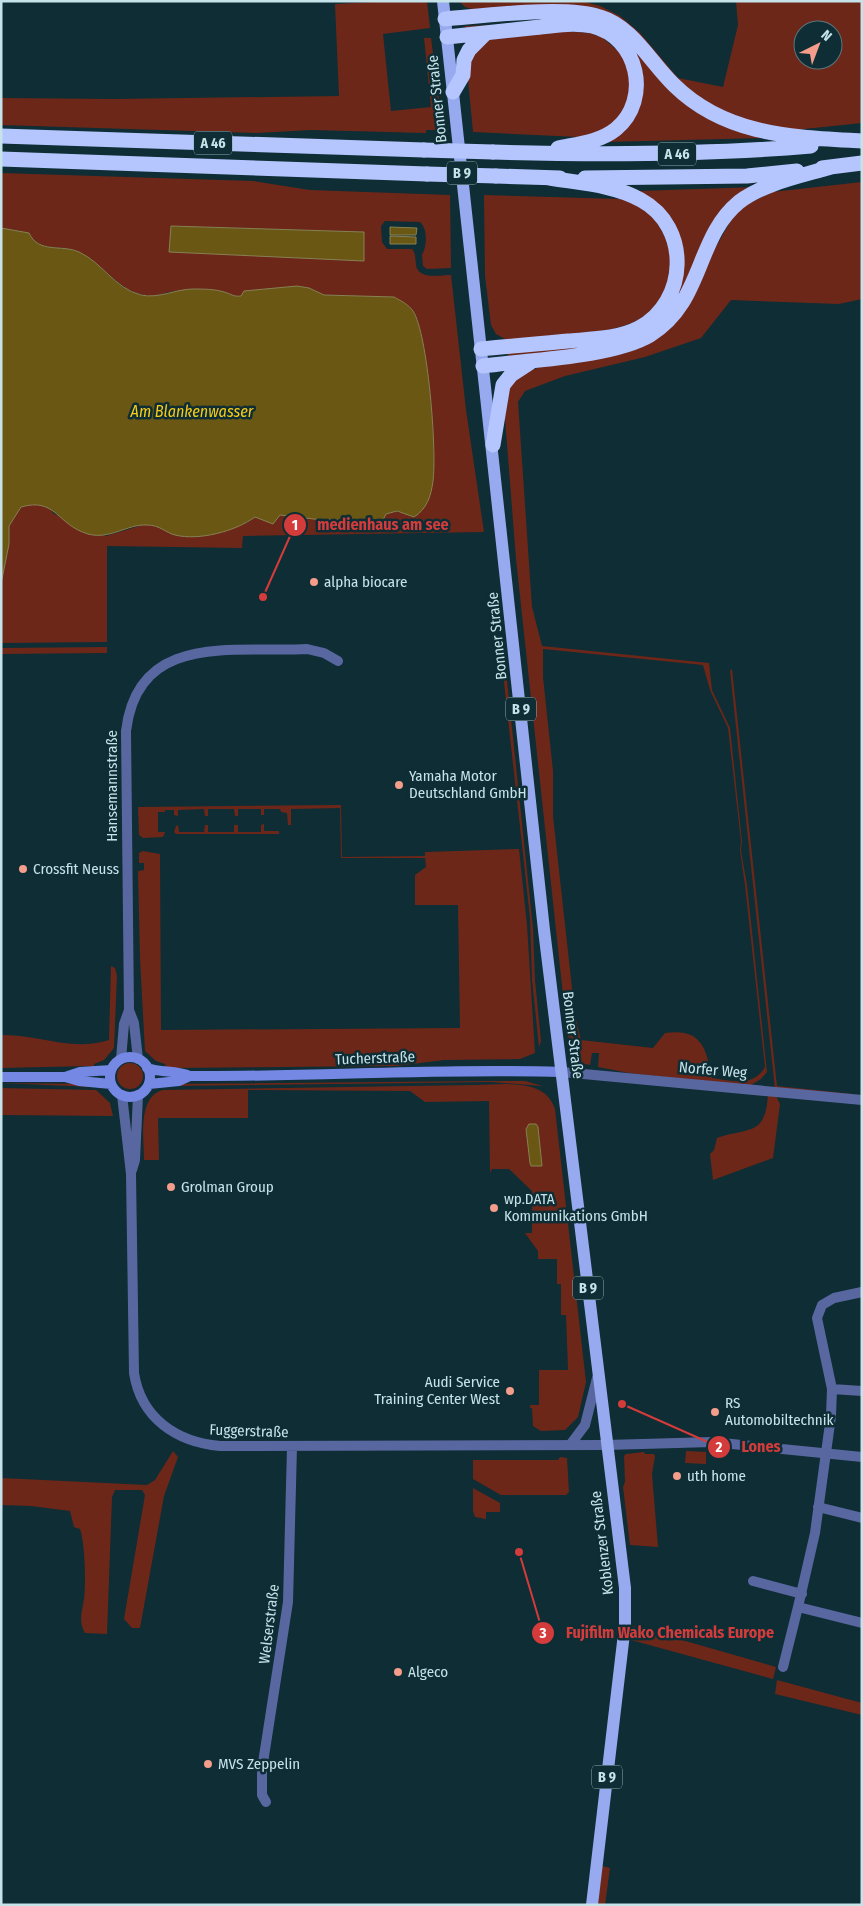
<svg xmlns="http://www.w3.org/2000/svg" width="863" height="1906" font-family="'Fira Sans Condensed',sans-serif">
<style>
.green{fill:#6d2719;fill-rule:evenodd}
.water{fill:#6a5714;stroke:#868154}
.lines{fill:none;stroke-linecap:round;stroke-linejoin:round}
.minor{stroke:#5967a0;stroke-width:10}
.tertiary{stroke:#5967a0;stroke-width:10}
.secondary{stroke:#7589e4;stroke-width:10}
.primary{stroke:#97a9ef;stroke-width:12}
.motorway{stroke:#b5c5fd;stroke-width:15}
.motorway-bridge{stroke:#b5c5fd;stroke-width:15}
.poi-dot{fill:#f49d8b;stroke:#0e2d34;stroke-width:2}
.labels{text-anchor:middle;stroke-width:5;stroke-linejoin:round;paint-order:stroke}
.shield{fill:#0e2d34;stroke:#8facb3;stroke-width:1}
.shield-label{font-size:14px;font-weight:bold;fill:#c6e3ea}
.street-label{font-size:15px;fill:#c6e3ea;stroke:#0e2d34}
.poi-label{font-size:15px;fill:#c6e3ea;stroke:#0e2d34;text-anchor:start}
.water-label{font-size:16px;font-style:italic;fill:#f8cc15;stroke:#0e2d34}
.leader{fill:none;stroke:#d43b3b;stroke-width:2}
.callout-dot{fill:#d43b3b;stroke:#0e2d34;stroke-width:2}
.mark-label{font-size:15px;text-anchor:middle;font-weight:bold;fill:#fff}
.callout-label{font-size:16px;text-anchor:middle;font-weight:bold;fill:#d43b3b;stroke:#0e2d34;stroke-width:5;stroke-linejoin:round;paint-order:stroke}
</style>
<rect width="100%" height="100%" fill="#0e2d34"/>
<path class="green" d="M 391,1 L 427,1 L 430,28 L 383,34 L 391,111 L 431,107 L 424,38 L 431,38 L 443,130 L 426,130 L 426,133 L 311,130 L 257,133 L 1,125 L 1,98 L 114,99 L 339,96 L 335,4 Z
M 459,1 L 582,1 L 600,6 L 620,16 L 640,33 L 678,78 L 723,87 L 738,25 L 736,1 L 862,1 L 862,123 L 785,131 L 750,125 L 694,96 L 653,54 L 513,8 L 472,9 L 465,7 ZM 803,30 L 833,30 L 833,60 L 803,60 Z
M 493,25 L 609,26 L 669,85 L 769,138 L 605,142 L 641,90 L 605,28 L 466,31 L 465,26 Z
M 565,31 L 590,33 L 601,36 L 621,54 L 631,76 L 627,109 L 609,129 L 579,137 L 473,132 L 467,69 L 468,61 L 487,40 Z
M 1,173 L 253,181 L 310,190 L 450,195 L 451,268 L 427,269 L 423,266 L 422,255 C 427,247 428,229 420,222 L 385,221 L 381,226 L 382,242 L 387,249 L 412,249 C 416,254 415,258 416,265 C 418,280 440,275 451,275 L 466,410 L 484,532 L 243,536 L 242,548 L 107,546 L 107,642 L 1,643 L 1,584 L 9,544 L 9,526 L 14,515 L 21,507 L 35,503 L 47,506 L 54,514 L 106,536 L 146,524 L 165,528 L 173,535 L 247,523 L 255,517 L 280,515 L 322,520 L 368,520 L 375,523 C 391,509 395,510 414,517 L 354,297 L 324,295 L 309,288 L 233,297 C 221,290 184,289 169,292 C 163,293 157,297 150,296 C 117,293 105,263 76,251 C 59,244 39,253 29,233 L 1,228 ZM 171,226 L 364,232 L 364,260 Z
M 862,182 L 862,299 L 839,304 L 731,300 L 701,338 L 645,357 L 565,376 L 525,391 L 518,402 L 532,607 L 542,646 L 709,663 L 712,690 L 730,728 L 742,841 L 741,851 L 747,885 L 767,1072 L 761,1079 L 749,1086 L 629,1073 L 598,1067 L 599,1053 L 592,1053 L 590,1065 L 579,1063 L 571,1052 L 567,1032 L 516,559 L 504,406 C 506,398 507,388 514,381 C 540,356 601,363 634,350 L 713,252 L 733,217 L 744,206 L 772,192 ZM 543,649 L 703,665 L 710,690 L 728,728 L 741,841 L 740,851 L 745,885 L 765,1067 C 754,1087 731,1081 712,1078 C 706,1048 702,1028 665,1033 L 653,1048 L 581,1040 L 575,1015 L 553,816 L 553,771 L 543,677 Z
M 757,187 C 750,190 742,193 737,198 C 688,239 701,306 636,336 C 600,353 547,352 508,356 L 507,352 C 570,346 674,354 681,268 C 684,234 664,210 639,191 Z
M 484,195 L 620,199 C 631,203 641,206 650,215 C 682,245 675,300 636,321 C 611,334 534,340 505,339 L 496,334 L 491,325 L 485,276 Z
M 500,646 L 504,652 L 533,928 L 535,980 L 541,1041 L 539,1047 L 532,980 L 530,918 Z
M 107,647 L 107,653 L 1,654 L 1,648 Z
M 732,669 L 777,1086 L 862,1095 L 775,1089 L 730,671 Z
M 341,805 L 342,857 L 425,856 L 425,852 L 519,849 L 527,925 L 535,1053 L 520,1059 L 444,1060 L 396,1066 L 166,1068 L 165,1064 L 156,1061 L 145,1051 L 140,959 L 138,871 L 144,870 L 144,863 L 139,863 L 139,853 L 143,851 L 160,854 L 161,1030 L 460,1028 L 458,905 L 415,905 L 415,875 L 426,867 L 425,858 L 341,858 L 340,808 L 291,809 L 291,825 L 288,825 L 287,813 L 281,812 L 280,809 L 264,809 L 264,815 L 261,815 L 261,809 L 238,809 L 238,816 L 235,816 L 234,809 L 208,809 L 208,816 L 205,816 L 204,809 L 178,810 L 178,816 L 174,815 L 174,810 L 165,810 L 165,812 L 158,812 L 158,832 L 165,832 L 163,837 L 143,838 L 139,835 L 138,807 Z
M 264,824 L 264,831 L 279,831 L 279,834 L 176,834 L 174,832 L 176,826 L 178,825 L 179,832 L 204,832 L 205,825 L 208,825 L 208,832 L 234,832 L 234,825 L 238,825 L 238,832 L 261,832 L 261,825 Z
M 111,966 L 115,968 L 117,976 L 114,1048 L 104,1060 L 94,1064 L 94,1068 L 90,1066 L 1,1068 L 1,1035 C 40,1034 69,1052 109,1040 Z
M117 1076a13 13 0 1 1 26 0a13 13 0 1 1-26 0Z
M 491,1081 L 525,1081 L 543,1086 L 491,1082 L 167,1086 L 166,1084 Z
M 1,1083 L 94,1084 L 93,1087 Z
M 475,1085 C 502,1085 545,1077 555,1109 L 586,1382 L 578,1417 L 565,1430 L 541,1431 L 533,1426 L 532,1408 L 530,1408 L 530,1405 L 539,1405 L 539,1370 L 568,1370 L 566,1315 L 561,1315 L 561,1284 L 557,1284 L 557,1259 L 538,1259 L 538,1251 L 525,1233 L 532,1233 L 532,1191 L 509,1169 L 492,1169 L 490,1173 L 489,1101 L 425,1102 L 410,1091 L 248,1090 L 248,1118 L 158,1118 L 159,1160 L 144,1160 C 144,1140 137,1096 163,1090 Z
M 1,1088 L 96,1090 L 110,1103 L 113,1116 L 1,1115 Z
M 768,1093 L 776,1096 L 780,1104 L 773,1158 L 713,1180 L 710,1154 L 714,1150 L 717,1138 C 749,1127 766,1137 768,1093 Z
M 173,1451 L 178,1457 L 164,1496 L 140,1628 L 132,1628 L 124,1619 L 145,1495 L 142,1490 L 115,1490 L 112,1497 L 107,1634 L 85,1633 C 78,1621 82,1612 84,1599 C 86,1583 85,1543 80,1529 L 74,1527 L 70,1511 L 31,1506 L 1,1505 L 1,1478 L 147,1485 L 155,1480 Z
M 686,1451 L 706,1452 L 706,1464 L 685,1463 Z
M 644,1452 L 645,1454 L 654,1454 L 655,1456 L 652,1474 L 658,1547 L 630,1545 L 623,1487 L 625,1482 L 624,1456 L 626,1454 Z
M 560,1457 L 567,1458 L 569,1492 L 566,1495 L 501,1495 L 473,1479 L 473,1460 L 558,1460 Z
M 473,1488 L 500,1503 L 500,1512 L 486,1512 L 486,1519 L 475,1517 L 473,1511 Z
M 633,1626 L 776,1667 L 773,1679 L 631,1640 Z
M 777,1680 L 862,1703 L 862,1715 L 775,1694 Z
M 602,1866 L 610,1868 L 605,1905 L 598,1905 Z"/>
<path class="water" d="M 171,226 L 364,232 L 364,261 L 169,252 Z
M 390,227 L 417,228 L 416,235 L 390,235 Z
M 1,228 L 29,233 C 39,254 61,244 79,252 C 103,263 114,288 141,295 C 158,299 176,289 193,289 C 202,289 215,289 224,292 C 232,294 233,297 241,296 L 244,291 L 297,286 L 309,288 L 324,295 L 394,297 C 401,301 408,304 413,311 C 428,334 437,451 433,481 C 431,496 427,509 414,517 L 397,511 L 386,514 L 383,520 L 375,523 L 368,520 L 322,520 L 280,515 L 273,524 L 255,517 C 236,531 199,541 175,535 C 166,533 160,525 147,525 C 127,524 110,540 88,534 C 57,525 56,497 21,507 L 9,526 L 9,544 L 1,584 Z
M 390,236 L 416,237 L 416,244 L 390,244 Z
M 529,1124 L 536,1124 L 538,1127 L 542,1166 L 531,1166 L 530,1163 L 526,1129 Z"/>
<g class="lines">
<path class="minor" d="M 129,1010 L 134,1023 L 138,1059
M 121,1059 L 124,1024 L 129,1010 L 126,731 C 138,631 235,653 307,649 L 324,653 L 338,661
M 562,1072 L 862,1100
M 122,1095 L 131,1174 L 134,1373 C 141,1418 176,1442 220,1446 L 606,1445
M 132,1170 L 135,1160 L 138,1095
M 862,1292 L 834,1298 L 822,1305 L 817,1318 L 832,1389 L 831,1416 L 815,1533 L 798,1607 L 862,1623
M 832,1389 L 862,1391
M 570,1445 L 585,1425 L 597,1378
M 818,1507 L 862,1518
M 753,1581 L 802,1594
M 783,1667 L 798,1607
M 266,1802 L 262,1795 L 262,1769 L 288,1602 L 292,1447"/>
<path class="tertiary" d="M 606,1445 L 712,1442 L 862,1457"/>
<path class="secondary" d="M110 1077a20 20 0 1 1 40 0a20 20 0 1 1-40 0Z
M 147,1068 C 162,1073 176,1070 190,1076 C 314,1077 438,1068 562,1072
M 1,1077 L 65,1077 L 79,1081 L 111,1084
M 65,1077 L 80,1072 L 111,1070
M 149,1084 L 179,1081 L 190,1076"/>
<path class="primary" d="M 443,1 L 544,930 L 625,1588 L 625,1625 L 592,1905"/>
<path class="motorway" d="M 445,19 C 484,16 565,5 600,17 C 633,27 650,62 674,85 C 726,136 793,137 861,141
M 447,37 C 475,34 503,31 531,28 C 551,26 572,22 592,26 C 638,37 652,99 616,129 C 600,142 577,144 558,148
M 453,92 L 463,75 L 464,60 L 469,50 L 486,33
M 1,136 L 424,150
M 493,152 C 600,155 705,155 811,146
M 1,159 L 427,174
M 822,168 L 862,163
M 496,176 L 560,178
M 585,178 L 747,176 L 797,171
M 481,349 C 510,346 539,344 568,341 C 591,339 618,339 639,328 C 688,302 691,227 641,200 C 615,185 579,183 549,178
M 483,366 C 528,360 613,357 650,335 C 704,302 695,238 739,202 C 764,183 801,176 831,167
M 493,445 L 503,385 L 511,375 L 531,362"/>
<path class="motorway-bridge" d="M 424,150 L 493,152
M 427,174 L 496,176"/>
</g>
<g class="poi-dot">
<circle cx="314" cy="582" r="5"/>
<circle cx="399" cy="785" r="5"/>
<circle cx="23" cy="869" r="5"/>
<circle cx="171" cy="1187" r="5"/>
<circle cx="494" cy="1208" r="5"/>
<circle cx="510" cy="1391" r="5"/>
<circle cx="715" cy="1412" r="5"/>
<circle cx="677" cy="1476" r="5"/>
<circle cx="398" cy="1672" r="5"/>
<circle cx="208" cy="1764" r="5"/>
</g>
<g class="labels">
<g class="shield">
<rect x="194" y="131.5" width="38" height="23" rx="4"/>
<rect x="658" y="142.5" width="38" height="23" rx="4"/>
<rect x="447" y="161.5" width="30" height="23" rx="4"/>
<rect x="506" y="697.5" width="30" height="23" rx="4"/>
<rect x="573" y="1276.5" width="30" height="23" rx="4"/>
<rect x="592" y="1765.5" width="30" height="23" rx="4"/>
</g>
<g class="shield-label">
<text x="213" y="148">A 46</text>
<text x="677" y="159">A 46</text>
<text x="462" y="178">B 9</text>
<text x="521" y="714">B 9</text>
<text x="588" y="1293">B 9</text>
<text x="607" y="1782">B 9</text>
</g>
<g class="street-label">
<text transform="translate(437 99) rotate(-96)" y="5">Bonner Straße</text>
<text transform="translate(497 636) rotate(-96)" y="5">Bonner Straße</text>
<text transform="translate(112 786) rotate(-90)" y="5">Hansemannstraße</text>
<text transform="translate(573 1035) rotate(83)" y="5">Bonner Straße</text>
<text transform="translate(375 1058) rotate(-2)" y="5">Tucherstraße</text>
<text transform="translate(713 1070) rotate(5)" y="5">Norfer Weg</text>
<text transform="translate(249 1431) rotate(2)" y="5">Fuggerstraße</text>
<text transform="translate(602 1543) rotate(-97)" y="5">Koblenzer Straße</text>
<text transform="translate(269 1624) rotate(-83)" y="5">Welserstraße</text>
</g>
<g class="poi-label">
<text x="324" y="587">alpha biocare</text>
<text x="409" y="781">Yamaha Motor<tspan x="409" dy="17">Deutschland GmbH</tspan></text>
<text x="33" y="874">Crossfit Neuss</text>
<text x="181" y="1192">Grolman Group</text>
<text x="504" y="1204">wp.DATA<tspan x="504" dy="17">Kommunikations GmbH</tspan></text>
<text x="500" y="1387" text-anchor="end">Audi Service<tspan x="500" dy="17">Training Center West</tspan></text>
<text x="725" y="1408">RS<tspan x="725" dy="17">Automobiltechnik</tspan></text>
<text x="687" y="1481">uth home</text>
<text x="408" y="1677">Algeco</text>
<text x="218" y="1769">MVS Zeppelin</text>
</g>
<g class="water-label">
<text x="192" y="417">Am Blankenwasser</text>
</g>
</g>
<path class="leader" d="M263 597L295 525M622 1404L719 1447M519 1552L543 1633"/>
<g class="callout-dot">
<circle cx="263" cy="597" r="5"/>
<circle cx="622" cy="1404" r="5"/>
<circle cx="519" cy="1552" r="5"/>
<circle cx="295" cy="525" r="12"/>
<circle cx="719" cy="1447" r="12"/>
<circle cx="543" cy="1633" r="12"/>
</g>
<g class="mark-label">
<text x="295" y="530">1</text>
<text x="719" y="1452">2</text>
<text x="543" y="1638">3</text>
</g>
<g class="callout-label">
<text x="383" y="530">medienhaus am see</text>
<text x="761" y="1452">Lones</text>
<text x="670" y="1638">Fujifilm Wako Chemicals Europe</text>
</g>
<rect width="863" height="1906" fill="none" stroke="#c6e3ea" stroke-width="5"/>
<g transform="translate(818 45) rotate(42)"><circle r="24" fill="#0e2d34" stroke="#58767d"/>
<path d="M0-4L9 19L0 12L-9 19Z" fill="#f49d8b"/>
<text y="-8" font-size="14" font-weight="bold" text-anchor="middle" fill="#c6e3ea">N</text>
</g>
</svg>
